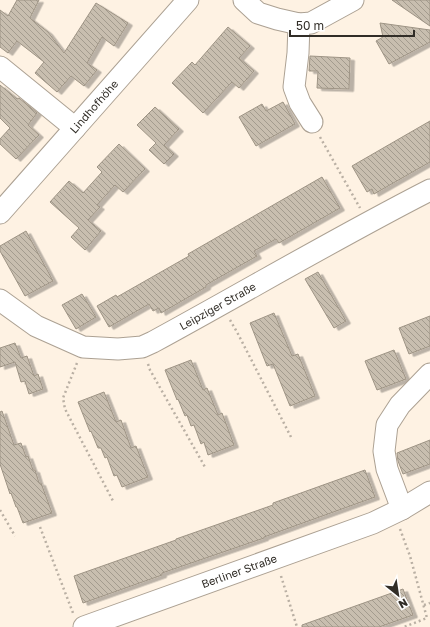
<svg xmlns="http://www.w3.org/2000/svg" width="430" height="627" font-family="'Golos Text',sans-serif">
<style>
.building{fill:url(#building-back-hatch);stroke:#9e9485;filter:url(#shadow)}
.lines{fill:none;stroke-linecap:round;stroke-linejoin:round}
.minor-casing{stroke:#aca193;stroke-width:23}
.path{stroke:#bab0a4;stroke-width:2.5;stroke-dasharray:2 3;stroke-linecap:butt}
.minor{stroke:#fff;stroke-width:21}
.labels{text-anchor:middle;stroke-width:4;stroke-linejoin:round;paint-order:stroke}
.street-label{font-size:11px;fill:#312d27;stroke:#fff}
</style>
<defs>
<pattern id="building-back-hatch" width="6" height="6" patternUnits="userSpaceOnUse"><rect width="6" height="6" fill="#c8beaf"/><path d="M-1 5l2 2M0 0l6 6M5-1l2 2" fill="none" stroke="#a39b8e"/></pattern>
<filter id="shadow"><feDropShadow dx="4.5" dy="2.5" stdDeviation="0" flood-color="#0004"/></filter>
</defs>
<rect width="100%" height="100%" fill="#fef2e3"/>
<path class="building" d="M 17,0 L 39,0 L 30,18 L 48,32 L 64,53 L 96,3 L 128,23 L 114,46 L 102,37 L 87,63 L 97,70 L 84,86 L 71,76 L 57,92 L 35,73 L 44,62 L 17,41 L 8,53 L 0,47 L 0,10 L 8,16 Z
M 392,0 L 430,0 L 430,26 Z
M 380,23 L 430,30 L 430,42 L 389,64 L 376,41 L 383,37 Z
M 228,27 L 250,46 L 239,58 L 254,71 L 239,88 L 232,82 L 203,113 L 172,83 L 192,62 L 195,65 Z
M 310,56 L 350,58 L 349,89 L 317,88 L 318,71 L 309,71 Z
M 0,85 L 17,99 L 19,98 L 37,113 L 28,125 L 39,135 L 16,159 L 0,144 L 0,139 L 10,128 L 0,118 Z
M 283,102 L 295,124 L 256,146 L 239,117 L 262,104 L 266,111 Z
M 155,107 L 179,129 L 164,145 L 174,154 L 164,164 L 149,150 L 156,143 L 137,125 Z
M 430,121 L 430,162 L 374,194 L 372,189 L 367,192 L 352,166 Z
M 119,144 L 145,169 L 123,192 L 115,185 L 97,205 L 100,207 L 88,220 L 101,231 L 85,250 L 71,237 L 79,228 L 50,202 L 69,181 L 83,193 L 102,172 L 97,167 Z
M 322,177 L 340,208 L 279,243 L 276,239 L 254,251 L 257,256 L 206,285 L 206,287 L 161,313 L 159,308 L 153,311 L 149,304 L 109,327 L 97,306 L 116,295 L 117,297 L 189,256 L 188,254 Z
M 26,231 L 53,281 L 25,296 L 0,251 L 0,246 Z
M 318,272 L 346,321 L 334,328 L 305,279 Z
M 82,294 L 96,317 L 76,329 L 62,305 Z
M 274,313 L 292,356 L 298,354 L 315,396 L 290,406 L 273,364 L 267,366 L 250,323 Z
M 430,316 L 430,346 L 409,354 L 399,328 Z
M 15,343 L 21,358 L 27,356 L 34,376 L 38,374 L 43,389 L 29,394 L 25,381 L 21,382 L 15,362 L 0,367 L 0,348 Z
M 394,350 L 406,379 L 377,390 L 365,361 Z
M 191,360 L 203,390 L 207,388 L 218,415 L 222,413 L 234,445 L 208,455 L 204,442 L 201,444 L 194,425 L 191,426 L 187,415 L 185,416 L 178,399 L 177,400 L 165,370 Z
M 104,392 L 116,422 L 121,420 L 131,448 L 136,446 L 148,477 L 122,487 L 117,475 L 114,476 L 107,457 L 105,458 L 101,448 L 98,448 L 91,431 L 90,432 L 78,402 Z
M 2,411 L 14,445 L 21,443 L 26,457 L 28,456 L 33,470 L 35,470 L 39,483 L 41,483 L 52,513 L 23,523 L 17,507 L 16,507 L 11,493 L 10,494 L 0,464 L 0,412 Z
M 430,440 L 430,464 L 403,474 L 398,461 L 397,453 Z
M 365,470 L 375,497 L 264,537 L 264,538 L 162,573 L 162,575 L 83,603 L 74,576 L 176,540 L 176,539 L 273,505 L 273,503 Z
M 403,589 L 413,615 L 379,627 L 302,627 L 302,625 Z"/>
<g class="lines">
<defs>
<g id="minor">
<path d="M 244,0 L 258,13 L 277,19 L 299,24 L 311,23 L 353,0"/>
<path d="M 299,24 L 298,53 L 294,87 L 300,103 L 312,122"/>
<path d="M 0,67 L 75,128"/>
<path id="s1" d="M 0,213 L 188,0"/>
<path id="s2" d="M 0,300 L 36,326 L 83,347 L 118,349 L 142,347 L 153,342 C 245,292 336,238 430,190"/>
<path d="M 402,509 L 387,469 L 384,451 L 387,425 L 400,405 L 430,374"/>
<path id="s3" d="M 84,627 L 373,523 L 402,509 L 430,492"/>
</g>
</defs>
<use href="#minor" class="minor-casing"/>
<path class="path" d="M 320,137 L 360,208
M 230,320 L 237,332 L 291,437
M 77,363 L 63,398 L 65,409 L 113,501
M 148,364 L 150,370 L 205,467
M 0,510 L 15,536
M 40,527 L 73,613
M 400,529 L 410,556 L 427,618 L 404,627
M 281,576 L 297,627
M 424,605 L 430,603"/>
<use href="#minor" class="minor"/>
</g>
<g class="labels">
<g class="street-label">
<text dy="4" stroke="none"><textPath href="#s1" startOffset="142">Lindhofhöhe</textPath></text>
<text dy="4" stroke="none"><textPath href="#s2" startOffset="241">Leipziger Straße</textPath></text>
<text dy="4" stroke="none"><textPath href="#s3" startOffset="165">Berliner Straße</textPath></text>
</g>
</g>
<g transform="translate(398 595) rotate(150)" stroke="#ffffff" stroke-width="3" paint-order="stroke">
<path d="M0-3L7 15L0 10L-7 15Z" fill="#312d27"/>
<text y="-6" font-size="11" font-weight="bold" text-anchor="middle" fill="#312d27">N</text>
</g>
<path d="M290 30v6h124v-6" fill="none" stroke="#312d27" stroke-width="2"/>
<text x="296" y="30" font-size="12" fill="#312d27" stroke="#ffffff" stroke-width="3" paint-order="stroke">50 m</text>
</svg>
